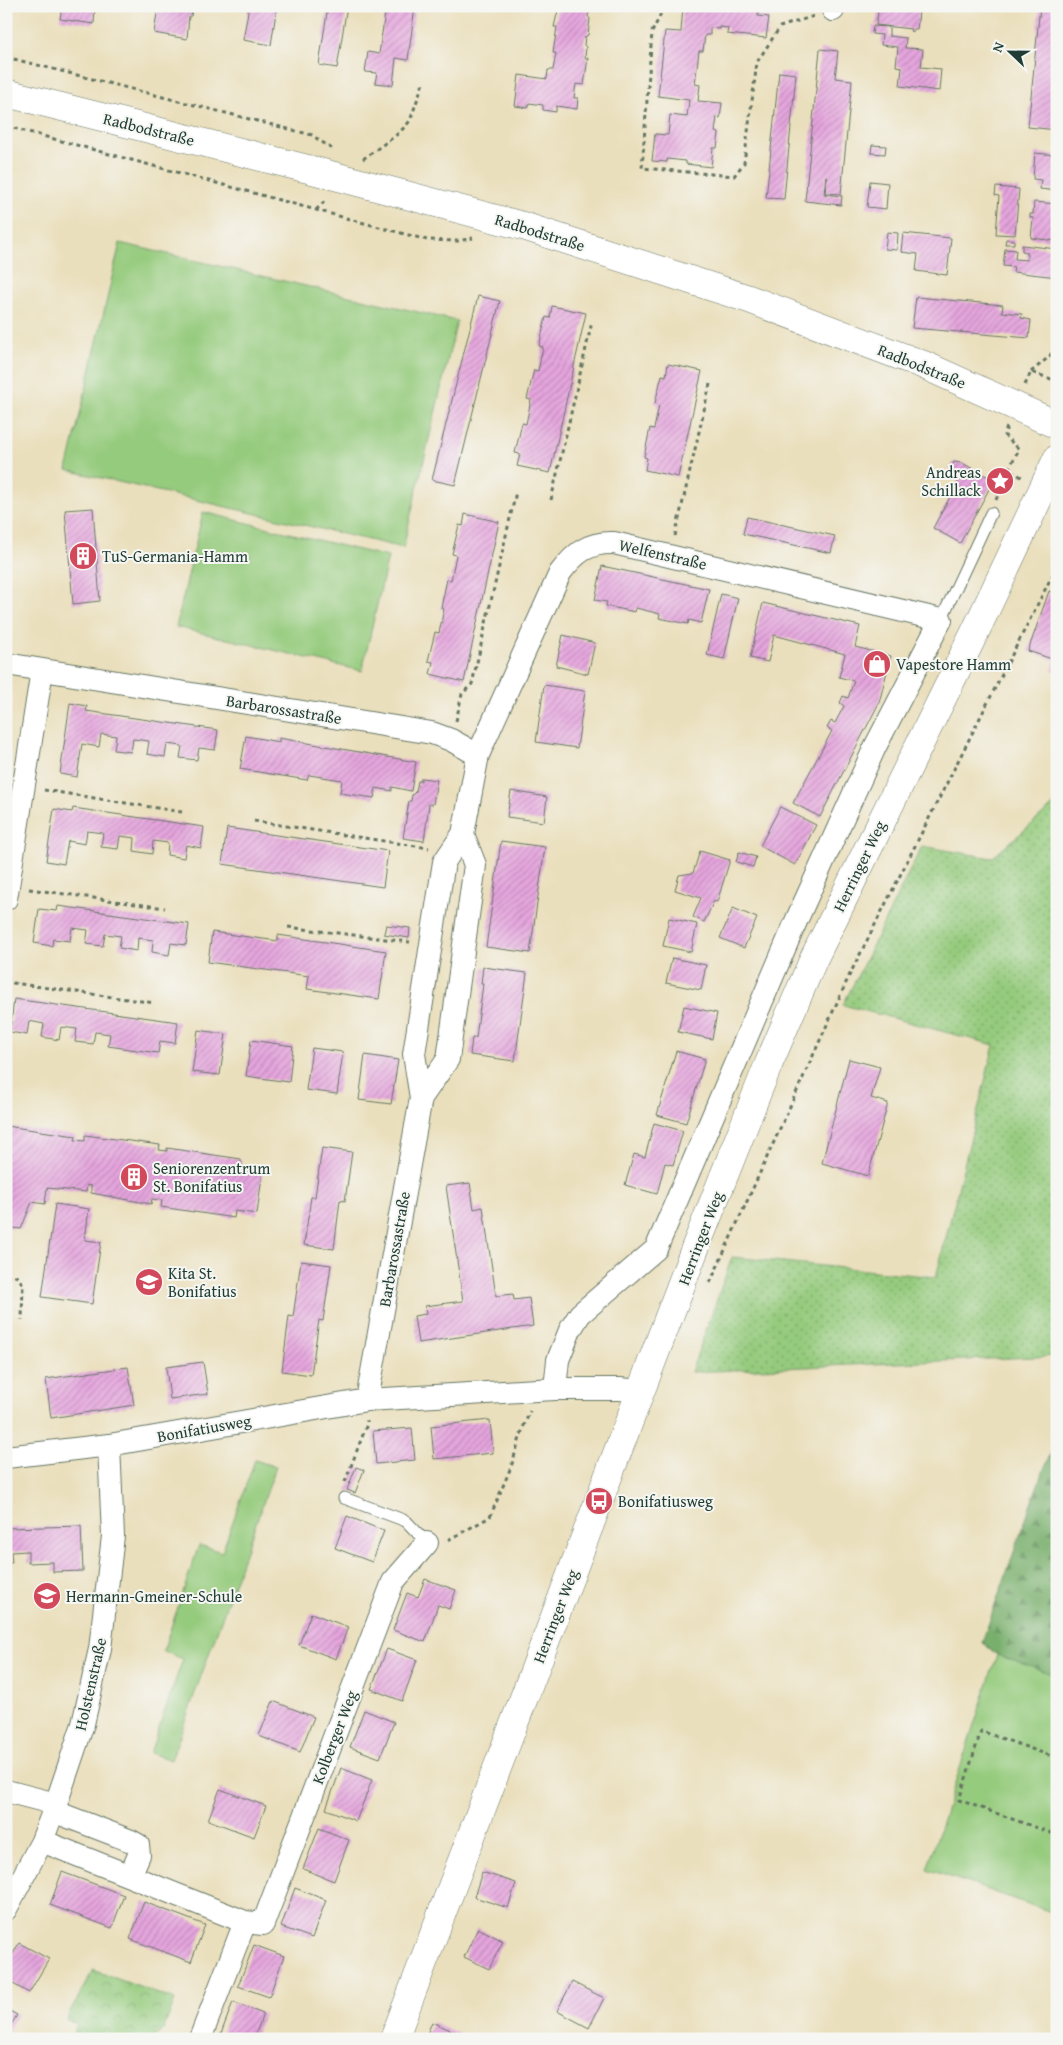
<svg xmlns="http://www.w3.org/2000/svg" width="1063" height="2045" font-family="'Gentium Book Plus',serif">
<style>
.grass{fill:url(#grass-dots);stroke:#5a8458}
.forest{fill:url(#forest-firs);stroke:#4c7650}
.park{fill:url(#park-crowns);stroke:#5a8458}
.garden{fill:#95cb7d;stroke:#5a8458}
.building{fill:url(#building-hatch)}
.lines{fill:none;stroke-linecap:round;stroke-linejoin:round}
.service-casing{stroke:#667664;stroke-width:13}
.minor-casing{stroke:#667664;stroke-width:24}
.secondary-casing{stroke:#667664;stroke-width:29}
.path{stroke:#667664;stroke-width:3;stroke-dasharray:4 4;stroke-linecap:butt}
.service{stroke:#fff;stroke-width:11}
.minor{stroke:#fff;stroke-width:22}
.secondary{stroke:#fff;stroke-width:28}
.labels{text-anchor:middle;stroke-width:4;stroke-linejoin:round;paint-order:stroke}
.street-label{font-size:16px;fill:#1f3d34;stroke:#f6f6f2}
.poi-label{font-size:16px;fill:#1f3d34;stroke:#f6f6f2;text-anchor:start}
</style>
<defs>
<pattern id="grass-dots" width="8" height="8" patternUnits="userSpaceOnUse" patternTransform="scale(1.25)"><rect width="8" height="8" fill="#95cb7d"/><path d="M2 2h.1M6 6h.1" fill="none" stroke="#79a667" stroke-width="1.8" stroke-linecap="round"/></pattern>
<pattern id="forest-firs" width="22" height="20" patternUnits="userSpaceOnUse" patternTransform="scale(1.25)"><rect width="22" height="20" fill="#78af6c"/><path d="M5 1l3.5 6h-7zM16 11l3.5 6h-7z" fill="#62905a"/></pattern>
<pattern id="park-crowns" width="20" height="18" patternUnits="userSpaceOnUse" patternTransform="scale(1.25)"><rect width="20" height="18" fill="#95cb7d"/><path d="M2 6a3 3 0 1 1 6 0M12 15a3 3 0 1 1 6 0" fill="none" stroke="#79a667"/></pattern>
<pattern id="building-hatch" width="6" height="6" patternUnits="userSpaceOnUse" patternTransform="scale(1.25)"><rect width="6" height="6" fill="#e6a5de"/><path d="M-1 1l2-2M0 6l6-6M5 7l2-2" fill="none" stroke="#ba88b5"/></pattern>
</defs>
<rect width="100%" height="100%" fill="#f6f6f2"/>
<filter id="ink" filterUnits="userSpaceOnUse"><feTurbulence type="fractalNoise" baseFrequency=".02" numOctaves="2"/><feDisplacementMap in="SourceGraphic" scale="10" xChannelSelector="R" yChannelSelector="G"/><feConvolveMatrix kernelMatrix="1 2 1 2 8 2 1 2 1" color-interpolation-filters="sRGB"/></filter>
<filter id="wash" filterUnits="userSpaceOnUse"><feTurbulence type="fractalNoise" baseFrequency=".0096" numOctaves="4" result="noise"/><feDisplacementMap in="SourceGraphic" scale="20" xChannelSelector="R" yChannelSelector="G"/><feGaussianBlur stdDeviation="1.12" result="paint"/><feColorMatrix in="noise" values="0 0 0 0 0 0 0 0 0 0 0 0 0 0 0 0 0 1.4 0 .05"/><feComposite in="paint" operator="in"/></filter>
<g filter="url(#wash)">
<rect width="100%" height="100%" fill="#eadfbc"/>
<path class="grass" d="M 1057,802 L 1057,1356 L 691,1372 L 732,1257 L 936,1277 L 994,1045 L 843,1005 L 922,846 L 992,858 Z"/>
<path class="forest" d="M 1057,1440 L 1057,1676 L 997,1655 L 982,1642 L 1042,1473 Z"/>
<path class="park" d="M 93,1970 L 175,2000 L 164,2028 L 154,2039 L 76,2039 L 72,2037 L 77,2024 L 66,2020 Z"/>
<path class="garden" d="M 120,243 L 457,321 L 403,548 L 67,470 Z
M 203,512 L 388,557 L 362,671 L 176,627 Z
M 255,1460 L 276,1467 L 171,1760 L 150,1753 L 183,1659 L 163,1651 L 199,1545 L 222,1552 Z
M 997,1655 L 1057,1676 L 1057,1914 L 927,1869 Z"/>
<g id="blocks">
<path class="building" d="M 62,6 L 95,6 L 94,24 L 60,19 Z
M 158,6 L 193,6 L 191,16 L 189,16 L 187,39 L 154,33 Z
M 249,6 L 277,6 L 271,45 L 243,40 Z
M 328,6 L 347,6 L 337,68 L 319,65 Z
M 386,6 L 415,6 L 408,60 L 396,58 L 393,85 L 375,83 L 377,73 L 365,72 L 368,52 L 379,54 Z
M 559,6 L 593,6 L 590,9 L 588,16 L 590,19 L 588,35 L 585,37 L 584,45 L 586,47 L 585,58 L 588,58 L 584,85 L 576,84 L 574,98 L 578,98 L 577,109 L 556,106 L 556,112 L 543,110 L 543,105 L 529,103 L 528,108 L 515,106 L 519,75 L 547,79 L 548,70 L 553,70 L 556,53 L 553,53 L 557,27 L 554,27 Z
M 683,6 L 759,6 L 758,16 L 769,17 L 766,38 L 727,34 L 728,28 L 719,27 L 719,29 L 710,28 L 710,35 L 705,35 L 703,51 L 699,51 L 695,84 L 700,85 L 698,101 L 722,103 L 720,118 L 717,117 L 715,132 L 719,133 L 717,148 L 713,148 L 711,167 L 686,164 L 686,161 L 667,159 L 667,162 L 652,161 L 655,134 L 668,135 L 670,115 L 687,117 L 689,100 L 658,96 L 665,31 L 681,32 Z
M 879,6 L 914,6 L 914,11 L 919,12 L 917,29 L 913,29 L 913,32 L 910,31 L 911,29 L 876,25 Z
M 1040,6 L 1057,6 L 1057,130 L 1028,127 Z
M 873,26 L 889,27 L 889,36 L 906,38 L 905,48 L 923,49 L 921,67 L 941,69 L 939,91 L 900,86 L 902,67 L 896,66 L 898,47 L 881,45 L 882,35 L 872,34 Z
M 820,49 L 838,51 L 835,78 L 852,80 L 841,194 L 825,193 L 827,177 L 826,176 L 824,194 L 842,196 L 841,205 L 805,201 Z
M 779,72 L 796,74 L 784,199 L 766,198 Z
M 872,145 L 886,146 L 885,154 L 871,153 Z
M 1035,153 L 1057,155 L 1057,191 L 1040,189 L 1041,180 L 1033,179 Z
M 870,181 L 888,183 L 886,209 L 867,207 Z
M 996,187 L 1019,189 L 1015,235 L 996,234 L 999,196 L 995,195 Z
M 1034,202 L 1057,204 L 1057,241 L 1031,238 L 1033,218 L 1030,217 L 1030,214 L 1033,214 Z
M 887,232 L 898,233 L 897,250 L 885,249 Z
M 903,233 L 951,238 L 947,275 L 916,271 L 918,254 L 901,252 Z
M 1006,239 L 1014,240 L 1014,244 L 1005,244 Z
M 1022,245 L 1057,249 L 1057,277 L 1013,272 L 1014,267 L 1003,266 L 1005,249 L 1016,250 L 1015,259 L 1027,260 L 1027,252 L 1022,251 Z
M 478,296 L 500,301 L 455,485 L 432,480 Z
M 916,297 L 1003,305 L 1002,312 L 1022,314 L 1021,318 L 1031,320 L 1029,338 L 912,328 Z
M 552,306 L 586,313 L 550,473 L 517,466 L 520,454 L 515,453 L 522,423 L 526,424 L 531,400 L 527,399 L 534,370 L 538,371 L 543,347 L 539,346 L 546,317 L 550,318 Z
M 668,364 L 702,371 L 678,477 L 645,470 L 647,458 L 644,457 L 650,428 L 654,429 L 659,405 L 655,403 L 662,375 L 666,376 Z
M 954,462 L 962,463 L 994,480 L 960,543 L 933,528 L 961,477 L 948,472 Z
M 93,508 L 100,601 L 73,604 L 65,510 Z
M 465,514 L 499,522 L 464,682 L 430,674 L 433,662 L 428,661 L 435,632 L 439,633 L 444,609 L 441,608 L 447,579 L 451,580 L 456,555 L 452,554 L 459,525 L 463,526 Z
M 747,517 L 835,536 L 831,553 L 743,534 Z
M 602,566 L 709,589 L 701,623 L 689,620 L 688,624 L 659,618 L 660,614 L 636,608 L 635,612 L 606,606 L 607,602 L 595,600 Z
M 1049,591 L 1057,594 L 1057,672 L 1052,671 L 1055,660 L 1028,651 Z
M 721,594 L 738,598 L 724,659 L 707,655 Z
M 763,603 L 860,626 L 855,647 L 891,656 L 879,703 L 820,817 L 793,803 L 832,731 L 827,728 L 831,721 L 835,723 L 844,706 L 840,703 L 843,696 L 848,698 L 854,681 L 839,677 L 845,654 L 774,635 L 768,662 L 750,658 Z
M 563,635 L 595,643 L 588,674 L 556,666 Z
M 544,685 L 585,691 L 577,748 L 536,742 Z
M 70,703 L 87,706 L 86,711 L 218,730 L 215,750 L 199,748 L 197,760 L 180,758 L 182,746 L 167,744 L 165,757 L 147,754 L 149,741 L 133,739 L 131,752 L 114,750 L 116,736 L 101,734 L 99,747 L 82,744 L 77,777 L 60,774 Z
M 246,736 L 279,742 L 279,738 L 416,762 L 411,791 L 392,787 L 392,791 L 376,788 L 374,798 L 340,793 L 342,780 L 309,775 L 307,780 L 240,769 Z
M 421,778 L 437,780 L 433,804 L 429,804 L 424,841 L 403,838 L 409,801 L 411,801 L 412,795 L 416,791 L 418,781 L 421,781 Z
M 511,791 L 547,797 L 544,822 L 507,817 Z
M 780,807 L 816,825 L 795,865 L 760,846 Z
M 73,808 L 204,827 L 201,848 L 186,845 L 184,858 L 167,855 L 168,843 L 153,841 L 152,854 L 134,851 L 135,838 L 120,836 L 118,849 L 101,847 L 103,833 L 87,831 L 85,844 L 68,841 L 64,864 L 46,861 L 54,809 L 72,812 Z
M 227,828 L 388,851 L 383,887 L 222,864 Z
M 501,841 L 545,847 L 530,953 L 486,947 Z
M 700,851 L 730,860 L 717,902 L 714,901 L 704,922 L 693,917 L 701,898 L 675,890 L 679,875 L 693,873 Z
M 739,852 L 756,857 L 753,867 L 736,862 Z
M 58,906 L 189,924 L 186,945 L 171,943 L 169,955 L 152,952 L 153,940 L 138,938 L 137,951 L 119,948 L 121,936 L 105,934 L 103,946 L 86,944 L 88,930 L 72,928 L 70,941 L 53,939 L 52,946 L 34,943 L 39,909 L 57,911 Z
M 733,908 L 757,918 L 744,948 L 720,938 Z
M 669,918 L 697,924 L 691,952 L 663,946 Z
M 386,925 L 410,928 L 409,938 L 384,934 Z
M 212,932 L 278,941 L 278,935 L 386,951 L 379,999 L 307,989 L 309,976 L 208,962 Z
M 672,958 L 706,965 L 701,990 L 666,983 Z
M 483,967 L 527,973 L 515,1061 L 470,1055 L 472,1038 L 476,1038 L 483,984 L 481,984 Z
M 14,999 L 178,1022 L 175,1043 L 160,1041 L 158,1053 L 108,1046 L 110,1034 L 95,1032 L 93,1044 L 75,1042 L 77,1029 L 61,1027 L 59,1040 L 42,1037 L 44,1024 L 29,1021 L 27,1035 L 10,1032 Z
M 684,1006 L 717,1013 L 712,1039 L 678,1032 Z
M 198,1030 L 226,1034 L 220,1075 L 192,1072 Z
M 251,1040 L 293,1046 L 289,1082 L 246,1076 Z
M 312,1048 L 343,1052 L 337,1094 L 306,1090 Z
M 676,1051 L 705,1059 L 686,1123 L 657,1115 Z
M 365,1055 L 398,1060 L 391,1104 L 359,1100 Z
M 849,1059 L 880,1067 L 871,1098 L 888,1103 L 868,1176 L 822,1163 Z
M 654,1123 L 683,1131 L 673,1165 L 665,1163 L 657,1194 L 625,1185 L 634,1154 L 645,1157 Z
M 6,1126 L 76,1136 L 75,1140 L 85,1141 L 85,1135 L 160,1145 L 159,1150 L 167,1151 L 167,1148 L 241,1159 L 241,1166 L 263,1169 L 257,1214 L 235,1211 L 234,1218 L 161,1207 L 162,1200 L 152,1199 L 151,1204 L 91,1193 L 91,1186 L 87,1185 L 86,1192 L 47,1188 L 45,1204 L 32,1202 L 21,1229 L 6,1227 Z
M 322,1148 L 352,1152 L 345,1201 L 340,1200 L 334,1249 L 304,1245 L 311,1197 L 315,1197 Z
M 470,1183 L 474,1209 L 483,1207 L 496,1296 L 513,1294 L 514,1300 L 529,1298 L 533,1326 L 418,1343 L 414,1316 L 426,1314 L 425,1306 L 463,1301 L 446,1186 Z
M 55,1204 L 89,1209 L 85,1240 L 101,1242 L 92,1304 L 42,1297 Z
M 301,1261 L 331,1265 L 323,1321 L 319,1320 L 311,1375 L 282,1371 L 289,1316 L 293,1317 Z
M 203,1362 L 208,1394 L 170,1399 L 166,1367 Z
M 128,1367 L 134,1405 L 51,1418 L 46,1379 Z
M 490,1420 L 493,1453 L 434,1459 L 431,1426 Z
M 412,1428 L 415,1460 L 376,1464 L 373,1431 Z
M 356,1467 L 364,1470 L 355,1493 L 347,1490 Z
M 347,1516 L 384,1531 L 372,1562 L 335,1548 Z
M 81,1526 L 83,1571 L 53,1572 L 53,1562 L 28,1563 L 28,1551 L 11,1552 L 12,1563 L 6,1563 L 6,1528 Z
M 425,1579 L 456,1590 L 449,1609 L 438,1605 L 425,1642 L 393,1630 L 407,1593 L 418,1597 Z
M 311,1613 L 348,1627 L 336,1659 L 299,1645 Z
M 387,1649 L 417,1660 L 402,1701 L 371,1689 Z
M 273,1701 L 314,1717 L 300,1752 L 259,1736 Z
M 364,1710 L 394,1722 L 380,1758 L 350,1747 Z
M 341,1768 L 372,1780 L 356,1821 L 326,1809 Z
M 220,1789 L 266,1806 L 254,1837 L 208,1820 Z
M 319,1828 L 349,1840 L 334,1881 L 303,1869 Z
M 62,1872 L 124,1895 L 112,1928 L 50,1905 Z
M 482,1872 L 516,1883 L 508,1908 L 474,1897 Z
M 295,1888 L 326,1900 L 312,1938 L 281,1927 Z
M 144,1902 L 205,1925 L 191,1962 L 130,1939 Z
M 478,1928 L 503,1941 L 489,1969 L 464,1957 Z
M 19,1943 L 49,1959 L 29,1993 L 6,1980 L 6,1966 Z
M 254,1945 L 284,1956 L 269,1997 L 238,1986 Z
M 572,1982 L 604,1998 L 589,2028 L 557,2011 Z
M 233,2002 L 263,2014 L 254,2039 L 219,2039 Z
M 6,2009 L 17,2015 L 6,2034 Z
M 432,2022 L 471,2039 L 425,2039 Z"/>
</g>
</g>
<g filter="url(#ink)">
<use href="#blocks" fill-opacity="0" stroke="#667664" stroke-width="1"/>
<g class="lines">
<defs>
<path id="service" d="M 941,620 L 991,513
M 344,1498 L 406,1521 L 427,1543"/>
<path id="minor" d="M 833,10 L 834,6
M 6,664 L 432,733 L 451,740 L 478,755
M 463,834 L 478,755 L 560,573 C 575,553 588,542 614,543 L 941,620 L 875,747 L 797,919 L 656,1249 L 580,1314 L 570,1330 L 558,1360 L 555,1389
M 463,834 L 475,865 L 448,1059 L 421,1098 L 414,1054 L 431,944 L 444,862 Z
M 6,899 L 42,670
M 367,1400 L 421,1098
M 6,1457 L 109,1445 L 367,1400 L 555,1389 L 620,1389 L 630,1390 L 641,1394
M 6,1791 L 56,1804
M 53,1811 L 131,1841 L 138,1845 L 139,1855 L 130,1876
M 42,1841 L 245,1922 L 263,1924 L 393,1582 L 427,1543
M 6,1909 L 42,1841 L 56,1804 L 83,1724 L 100,1649 L 113,1536 L 109,1445
M 200,2039 L 245,1922"/>
<path id="secondary" d="M 6,93 L 312,170 L 523,226 L 749,299 L 924,365 L 1057,425
M 394,2039 L 694,1251 L 769,1063 L 814,958 L 977,628 L 1057,459"/>
</defs>
<use href="#service" class="service-casing"/>
<use href="#minor" class="minor-casing"/>
<use href="#secondary" class="secondary-casing"/>
<path class="path" d="M 661,6 L 660,16 L 652,32 L 642,168 L 734,176 L 744,163 L 757,62 L 780,27 L 814,16
M 6,57 L 312,135 L 332,149
M 6,126 L 427,240 L 458,241 L 473,238
M 363,159 L 399,133 L 410,121 L 424,80
M 316,210 L 327,199
M 1031,372 L 1050,356 L 1057,341
M 1025,385 L 1031,372 L 1057,381
M 1007,427 L 1004,435 L 1019,449 L 1008,470 L 1022,477
M 551,500 L 592,322
M 996,500 L 1008,470
M 675,536 L 710,384
M 456,721 L 462,694 L 472,684 L 516,492
M 44,790 L 182,812
M 254,821 L 429,848
M 29,889 L 165,908
M 288,927 L 410,942
M 6,978 L 13,983 L 155,1003
M 6,1276 L 16,1276 L 23,1284 L 22,1320
M 710,1283 L 850,974 L 1057,566
M 345,1482 L 367,1424 L 367,1420
M 448,1540 L 490,1517 L 511,1467 L 523,1428 L 530,1411
M 1057,1758 L 981,1731 L 959,1800 L 1057,1835"/>
<use href="#service" class="service"/>
<use href="#minor" class="minor"/>
<use href="#secondary" class="secondary"/>
</g>
</g>
<defs>
<symbol id="sight-disc" viewBox="-11 -11 22 22"><circle r="9.5" fill="#d1495b" stroke="#f6f6f2"/><path d="M0-6L1.8-2.2L6-1.7L2.9 1.2L3.7 5.4L0 3.3L-3.7 5.4L-2.9 1.2L-6-1.7L-1.8-2.2Z" fill="#fff"/></symbol>
<symbol id="building-disc" viewBox="-11 -11 22 22"><circle r="9.5" fill="#d1495b" stroke="#f6f6f2"/><path d="M-4-6H4V6H1V3H-1V6H-4ZM-2.5-4.3h1.7v1.8h-1.7ZM.8-4.3h1.7v1.8H.8ZM-2.5-1h1.7V.8h-1.7ZM.8-1h1.7V.8H.8Z" fill="#fff"/></symbol>
<symbol id="shop-disc" viewBox="-11 -11 22 22"><circle r="9.5" fill="#d1495b" stroke="#f6f6f2"/><path d="M-5-2.5h2.3a2.7 3.5 0 0 1 5.4 0H5L5.5 6h-11ZM-1.5-2.5h3a1.5 2.3 0 0 0-3 0Z" fill="#fff"/></symbol>
<symbol id="school-disc" viewBox="-11 -11 22 22"><circle r="9.5" fill="#d1495b" stroke="#f6f6f2"/><path d="M0-5L7-2L0 1L-7-2ZM-4 1L0 2.5L4 1V4Q0 6-4 4Z" fill="#fff"/></symbol>
<symbol id="bus-disc" viewBox="-11 -11 22 22"><circle r="9.5" fill="#d1495b" stroke="#f6f6f2"/><path d="M-5-6H5V4H4V6H2V4H-2V6H-4V4H-5ZM-3.5-4V0h7V-4ZM-3.5 1.2v1.5H-2V1.2ZM2 1.2v1.5H3.5V1.2Z" fill="#fff"/></symbol>
</defs>
<g fill-rule="evenodd">
<use href="#sight-disc" x="984" y="465" width="32" height="32"/>
<use href="#building-disc" x="67" y="540" width="32" height="32"/>
<use href="#shop-disc" x="861" y="648" width="32" height="32"/>
<use href="#building-disc" x="118" y="1161" width="32" height="32"/>
<use href="#school-disc" x="133" y="1266" width="32" height="32"/>
<use href="#bus-disc" x="583" y="1485" width="32" height="32"/>
<use href="#school-disc" x="31" y="1580" width="32" height="32"/>
</g>
<g class="labels">
<g class="street-label">
<text transform="translate(149 129) rotate(14)" y="6">Radbodstraße</text>
<text transform="translate(540 232) rotate(17)" y="6">Radbodstraße</text>
<text transform="translate(922 366) rotate(22)" y="6">Radbodstraße</text>
<text transform="translate(663 554) rotate(13)" y="6">Welfenstraße</text>
<text transform="translate(284 709) rotate(9)" y="6">Barbarossastraße</text>
<text transform="translate(859 866) rotate(-64)" y="6">Herringer Weg</text>
<text transform="translate(700 1238) rotate(-69)" y="6">Herringer Weg</text>
<text transform="translate(394 1249) rotate(-80)" y="6">Barbarossastraße</text>
<text transform="translate(204 1428) rotate(-10)" y="6">Bonifatiusweg</text>
<text transform="translate(555 1616) rotate(-69)" y="6">Herringer Weg</text>
<text transform="translate(90 1684) rotate(-77)" y="6">Holstenstraße</text>
<text transform="translate(334 1737) rotate(-69)" y="6">Kolberger Weg</text>
</g>
<g class="poi-label">
<text x="981" y="478" text-anchor="end">Andreas<tspan x="981" dy="18">Schillack</tspan></text>
<text x="102" y="562">TuS-Germania-Hamm</text>
<text x="896" y="670">Vapestore Hamm</text>
<text x="153" y="1174">Seniorenzentrum<tspan x="153" dy="18">St. Bonifatius</tspan></text>
<text x="168" y="1279">Kita St.<tspan x="168" dy="18">Bonifatius</tspan></text>
<text x="618" y="1507">Bonifatiusweg</text>
<text x="66" y="1602">Hermann-Gmeiner-Schule</text>
</g>
</g>
<rect width="1063" height="2045" fill="none" stroke="#f6f6f2" stroke-width="25"/>
<g transform="translate(1010 52) rotate(292)" stroke="#f6f6f2" stroke-width="4" paint-order="stroke">
<path d="M0-4L9 19L0 12L-9 19Z" fill="#1f3d34"/>
<text y="-8" font-size="14" font-weight="bold" text-anchor="middle" fill="#1f3d34">N</text>
</g>
</svg>
